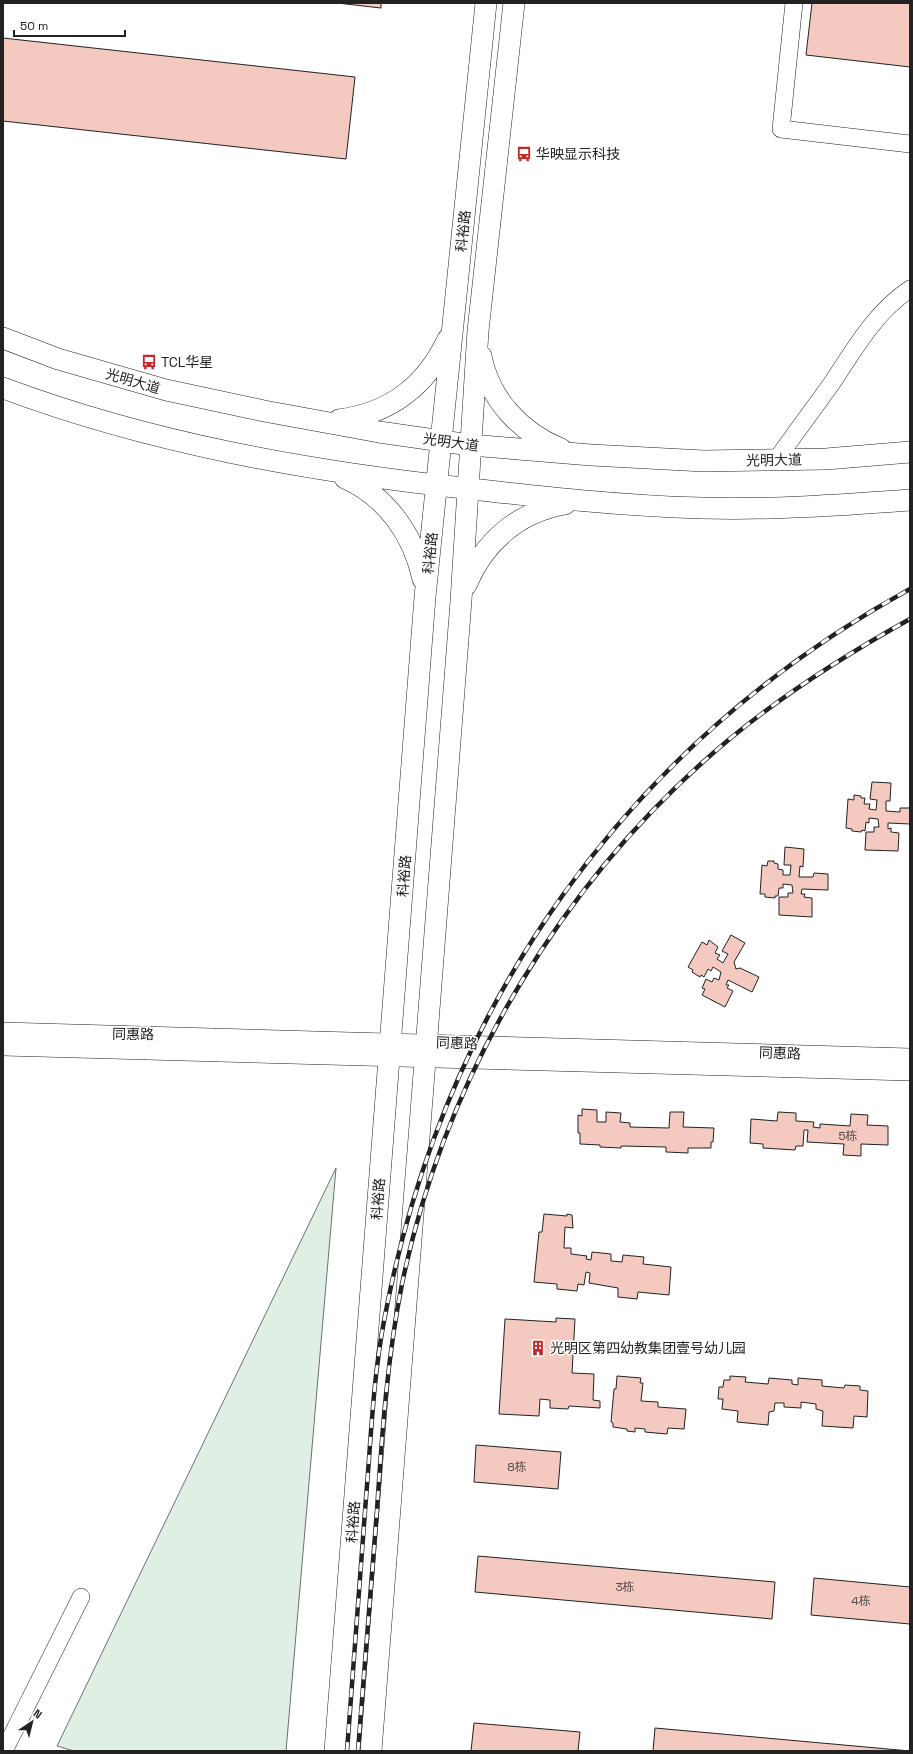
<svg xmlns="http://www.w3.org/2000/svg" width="913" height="1754" font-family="'Space Grotesk','Noto Sans SC',sans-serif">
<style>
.green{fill:#e0efe3;stroke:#6f6f6f}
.building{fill:#f3c9c0;stroke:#222}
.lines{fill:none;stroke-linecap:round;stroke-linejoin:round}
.minor-casing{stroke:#222;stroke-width:18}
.major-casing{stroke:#222;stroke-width:22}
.minor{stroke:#fff;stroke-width:17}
.major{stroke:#fff;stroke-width:21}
.rail-casing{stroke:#222;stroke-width:4.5}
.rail{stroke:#fff;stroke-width:3;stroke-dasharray:9;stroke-linecap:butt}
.labels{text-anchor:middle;stroke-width:3;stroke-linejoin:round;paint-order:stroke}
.number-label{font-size:12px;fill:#564c4a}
.poi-label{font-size:14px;fill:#222;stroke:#fff;text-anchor:start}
.street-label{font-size:14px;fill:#222;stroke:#fff}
</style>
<rect width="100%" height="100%" fill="#fff"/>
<path class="green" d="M 336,1168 L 286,1751 L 74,1751 L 57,1746 Z"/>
<path class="building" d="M 337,3 L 381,3 L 381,8 Z
M 812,3 L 910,3 L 910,67 L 806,55 Z
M 3,38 L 355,77 L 346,159 L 3,121 Z
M 872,782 L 891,783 L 890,801 L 886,801 L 886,811 L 900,812 L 900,808 L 910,808 L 910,824 L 888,823 L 888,829 L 891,828 L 891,832 L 899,833 L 898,851 L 865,850 L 866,832 L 874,832 L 874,827 L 879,827 L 878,819 L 869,818 L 869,823 L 866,822 L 865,831 L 862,830 L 861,832 L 852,831 L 852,829 L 846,828 L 848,799 L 854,800 L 854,795 L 861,796 L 861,798 L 865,798 L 864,804 L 870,804 L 869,809 L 876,810 L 877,800 L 870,799 Z
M 785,847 L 804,849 L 803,867 L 800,866 L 799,877 L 813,877 L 814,873 L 828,874 L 828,890 L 802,889 L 801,894 L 805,894 L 804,897 L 812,898 L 812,917 L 779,915 L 779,897 L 788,897 L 788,893 L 793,893 L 792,885 L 783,884 L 783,888 L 779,888 L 778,896 L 775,896 L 775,898 L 765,897 L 765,894 L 760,894 L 762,865 L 767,866 L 768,861 L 774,861 L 774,863 L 778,864 L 778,869 L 783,870 L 783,875 L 790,875 L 791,865 L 784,865 Z
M 731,935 L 745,943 L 734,962 L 736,969 L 740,968 L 759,977 L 752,992 L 728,980 L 726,985 L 729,985 L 727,988 L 733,991 L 725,1007 L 702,995 L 705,989 L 702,988 L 706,979 L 712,982 L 714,978 L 719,980 L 721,972 L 713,967 L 711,971 L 708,969 L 704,977 L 701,975 L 700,977 L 692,972 L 693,970 L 688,967 L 702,942 L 707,945 L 709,940 L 718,947 L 715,953 L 720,955 L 717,959 L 723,963 L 728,954 L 722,951 Z
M 582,1109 L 597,1110 L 597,1122 L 606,1122 L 606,1112 L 621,1113 L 620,1122 L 630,1123 L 630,1127 L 669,1128 L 670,1112 L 684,1112 L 683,1127 L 714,1128 L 713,1142 L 711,1142 L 711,1148 L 688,1148 L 688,1153 L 666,1152 L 666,1147 L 621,1146 L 621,1148 L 600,1147 L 600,1145 L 580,1144 L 580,1133 L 578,1133 L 578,1115 L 582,1116 Z
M 778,1112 L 796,1113 L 796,1121 L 814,1122 L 813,1127 L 820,1128 L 820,1124 L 850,1126 L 851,1114 L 868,1115 L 867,1125 L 888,1126 L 888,1145 L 861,1144 L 861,1156 L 843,1155 L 844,1144 L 807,1142 L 808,1130 L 804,1130 L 803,1146 L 796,1146 L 795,1150 L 763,1148 L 763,1144 L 750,1143 L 751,1119 L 777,1121 Z
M 544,1214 L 567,1216 L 567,1214 L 572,1215 L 573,1228 L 565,1227 L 564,1248 L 571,1248 L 571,1254 L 587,1256 L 586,1259 L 591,1260 L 592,1252 L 611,1254 L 611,1261 L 622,1262 L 623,1255 L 644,1257 L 643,1264 L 671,1267 L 669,1295 L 638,1292 L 637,1299 L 618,1297 L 618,1288 L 589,1283 L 590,1273 L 586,1272 L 584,1285 L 578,1284 L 577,1291 L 557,1289 L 557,1284 L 534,1282 L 539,1232 L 542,1232 Z
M 556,1318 L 575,1319 L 572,1373 L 594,1374 L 593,1400 L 600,1401 L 600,1408 L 569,1406 L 568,1409 L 550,1408 L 550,1400 L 540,1399 L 539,1416 L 499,1414 L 505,1319 L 556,1322 Z
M 617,1376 L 641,1378 L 640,1383 L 643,1383 L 641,1401 L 658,1402 L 658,1407 L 686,1409 L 684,1429 L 668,1428 L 667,1434 L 645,1432 L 645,1429 L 635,1428 L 635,1432 L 627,1431 L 627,1429 L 613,1427 L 613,1423 L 611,1422 L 614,1389 L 616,1389 Z
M 730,1376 L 746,1377 L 745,1382 L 768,1384 L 769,1378 L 792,1380 L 792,1384 L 798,1385 L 798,1378 L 822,1380 L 822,1386 L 844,1388 L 845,1385 L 860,1386 L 860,1390 L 868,1391 L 867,1417 L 854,1416 L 853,1428 L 822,1426 L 823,1411 L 816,1409 L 816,1404 L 801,1402 L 801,1408 L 784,1407 L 784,1403 L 775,1403 L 774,1411 L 769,1412 L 768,1425 L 737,1422 L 738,1411 L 722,1409 L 723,1399 L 718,1399 L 719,1387 L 723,1387 L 724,1380 L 730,1380 Z
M 476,1445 L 561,1452 L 558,1489 L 474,1482 Z
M 478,1556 L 775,1582 L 772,1619 L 475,1592 Z
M 814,1578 L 910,1587 L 910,1624 L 811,1615 Z
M 474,1723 L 580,1732 L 578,1751 L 471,1751 Z
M 655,1728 L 910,1751 L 653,1751 Z"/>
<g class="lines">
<defs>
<path id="minor" d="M 794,3 L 781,129 L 910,144
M 776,460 C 795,434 813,409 832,383 C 854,350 875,312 910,289
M 3,1031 L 910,1057
M 3,1047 L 910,1072
M 4,1751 L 81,1597"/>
<path id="major" d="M 3,338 L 58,359 L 166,390 L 264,411 L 379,432 L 470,445 L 591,455 L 704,461 L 826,459 L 910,452
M 481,356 C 489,399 521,433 561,449
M 3,388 C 150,443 307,471 463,488 C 542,497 622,506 702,508 C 771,510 841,505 910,500
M 339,420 C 391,413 426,386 448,339
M 345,478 C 387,497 413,534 423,579
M 466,585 C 484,542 518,512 565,504
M 335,1751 L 425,597 L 486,3
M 371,1751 L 461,601 L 478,331 L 514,3"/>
</defs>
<use href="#minor" class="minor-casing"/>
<use href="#major" class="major-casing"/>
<use href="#minor" class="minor"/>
<use href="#major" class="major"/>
<defs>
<path id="rail" d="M 347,1751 C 353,1667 360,1582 366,1498 C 371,1439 373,1379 384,1321 C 443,1004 628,744 910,589
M 358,1751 C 364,1671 371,1591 377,1510 C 382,1435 387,1359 402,1284 C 446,1072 565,875 732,737 C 787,692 847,654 910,619"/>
</defs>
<use href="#rail" class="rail-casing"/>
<use href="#rail" class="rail"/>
</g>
<defs>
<symbol id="bus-bare" viewBox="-9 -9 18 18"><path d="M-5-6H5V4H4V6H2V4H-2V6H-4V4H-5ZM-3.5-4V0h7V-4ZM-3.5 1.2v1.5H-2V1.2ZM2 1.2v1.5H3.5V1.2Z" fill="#c62828" stroke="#fff" stroke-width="2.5" paint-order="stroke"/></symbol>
<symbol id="building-bare" viewBox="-9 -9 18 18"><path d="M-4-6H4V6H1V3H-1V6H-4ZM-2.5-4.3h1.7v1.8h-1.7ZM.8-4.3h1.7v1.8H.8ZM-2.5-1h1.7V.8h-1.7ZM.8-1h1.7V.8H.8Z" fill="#c62828" stroke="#fff" stroke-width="2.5" paint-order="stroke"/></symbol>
</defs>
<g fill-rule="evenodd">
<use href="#bus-bare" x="513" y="143" width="22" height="22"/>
<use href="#bus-bare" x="138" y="351" width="22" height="22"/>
<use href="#building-bare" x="527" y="1337" width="22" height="22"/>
</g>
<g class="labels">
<g class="number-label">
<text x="848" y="1140">5栋</text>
<text x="517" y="1471">8栋</text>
<text x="625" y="1591">3栋</text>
<text x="861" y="1605">4栋</text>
</g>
<g class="poi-label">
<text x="536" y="159">华映显示科技</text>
<text x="161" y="367">TCL华星</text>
<text x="550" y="1353">光明区第四幼教集团壹号幼儿园</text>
</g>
<g class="street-label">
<text transform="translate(463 231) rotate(-84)" y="5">科裕路</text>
<text transform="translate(133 381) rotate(16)" y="5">光明大道</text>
<text transform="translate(451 442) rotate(8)" y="5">光明大道</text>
<text transform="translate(774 460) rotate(-1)" y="5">光明大道</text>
<text transform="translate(430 553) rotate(-84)" y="5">科裕路</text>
<text transform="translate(404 876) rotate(-86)" y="5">科裕路</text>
<text transform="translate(133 1034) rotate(1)" y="5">同惠路</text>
<text transform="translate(457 1043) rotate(2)" y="5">同惠路</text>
<text transform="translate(780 1053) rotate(2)" y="5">同惠路</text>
<text transform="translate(378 1199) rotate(-86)" y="5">科裕路</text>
<text transform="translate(353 1522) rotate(-86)" y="5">科裕路</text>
</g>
</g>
<rect width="913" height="1754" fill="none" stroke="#222222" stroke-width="8"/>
<g transform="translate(32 1722) rotate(35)" stroke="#ffffff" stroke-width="3" paint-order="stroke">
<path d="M0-3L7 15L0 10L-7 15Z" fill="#222222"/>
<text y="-6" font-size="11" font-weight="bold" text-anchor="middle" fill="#222222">N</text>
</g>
<path d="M14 30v6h111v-6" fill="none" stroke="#222222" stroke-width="2"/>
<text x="20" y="30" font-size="12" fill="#222222" stroke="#ffffff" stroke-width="3" paint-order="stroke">50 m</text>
</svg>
